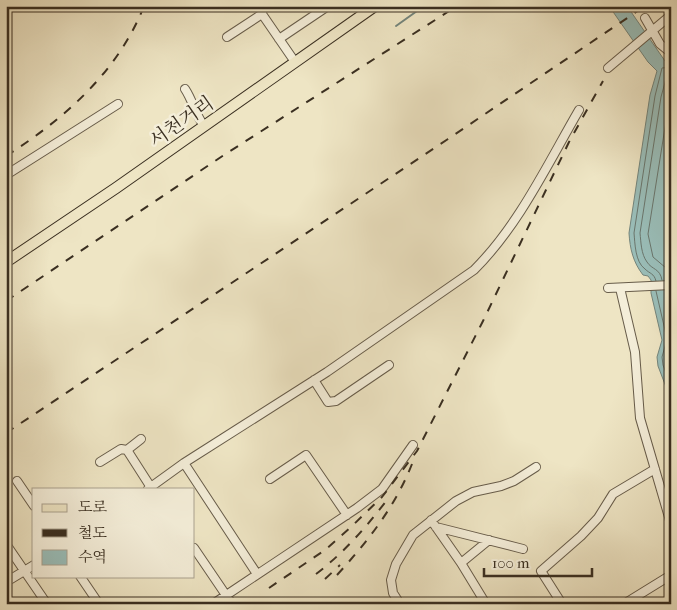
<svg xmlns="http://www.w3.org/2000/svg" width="677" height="610" font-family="'IM FELL French Canon','Noto Serif KR',serif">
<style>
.water{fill:#9abeb9;stroke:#74857c}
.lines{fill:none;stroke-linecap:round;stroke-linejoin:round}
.shore{stroke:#6a766d;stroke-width:1}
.stream{stroke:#74857c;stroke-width:2}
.minor-casing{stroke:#675c4a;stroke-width:10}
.major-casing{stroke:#3a2f21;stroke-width:12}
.minor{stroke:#f4eed9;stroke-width:8}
.major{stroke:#eee5c4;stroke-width:10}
.rail{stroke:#3a2f21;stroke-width:2;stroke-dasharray:9 9;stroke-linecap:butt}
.labels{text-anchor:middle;stroke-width:5;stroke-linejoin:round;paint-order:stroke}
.street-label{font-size:19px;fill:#3a2f21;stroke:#f4eed9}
</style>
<rect width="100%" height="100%" fill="#eee5c4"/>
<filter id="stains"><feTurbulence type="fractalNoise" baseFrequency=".004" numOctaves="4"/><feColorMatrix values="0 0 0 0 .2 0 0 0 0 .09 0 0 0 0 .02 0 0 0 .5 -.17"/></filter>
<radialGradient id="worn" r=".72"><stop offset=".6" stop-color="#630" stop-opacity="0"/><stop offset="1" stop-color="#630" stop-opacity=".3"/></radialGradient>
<path class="water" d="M 609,6 L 627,6 L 665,61 L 671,63 L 671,395 L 666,387 L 658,366 L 657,357 L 662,340 L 651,293 L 651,280 L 648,276 L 643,275 C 633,262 630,249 629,233 L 650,95 L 657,71 L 648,62 Z"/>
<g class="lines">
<path class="shore" d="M 662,280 C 660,268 652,270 647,262 C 641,254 641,242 640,233 L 661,97 L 667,75 L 671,74
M 670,280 L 666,268 L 653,257 L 648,234 L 671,90
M 656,281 C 654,273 650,274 645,269 C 635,262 635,243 634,233 L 655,96 L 662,68 L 671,67
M 656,291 L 667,339 L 662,357 L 663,365 L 671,386"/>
<path class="stream" d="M 396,26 L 424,6"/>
<defs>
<path id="minor" d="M 263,6 L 262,14 L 295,62
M 645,18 L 660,44 L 671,53
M 227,37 L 262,14
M 279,39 L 328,6
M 608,68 L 671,15
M 185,89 C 193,101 195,114 204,126
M 6,175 L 118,104
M 608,288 L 671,285
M 620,288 L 635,352 L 640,418 L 671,524
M 314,380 L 328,402 L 336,401 L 389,365
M 127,450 L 152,489
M 100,462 L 121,449 L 127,450 L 141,439
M 184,463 L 257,574
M 270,479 L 306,455 L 347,515
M 17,481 L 34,506
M 148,489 L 184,463 L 327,372 L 474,270 C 519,225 547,165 579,110
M 431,520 L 461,563 L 486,604
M 436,527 L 523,549
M 6,544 L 47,604
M 194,548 L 232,604
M 461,563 L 489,540
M 80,576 L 99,604
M 6,582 L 34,565
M 213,604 L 357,508 L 382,489 L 413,445
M 400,604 L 393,593 L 391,580 L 396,564 L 413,535 L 456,501 L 473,492 L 501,486 L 514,481 L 536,467
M 562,604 L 541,571 L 581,536 L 598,518 L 613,494 L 655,469
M 624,604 L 671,575"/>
<path id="major" d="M 6,262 L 116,188 L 375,6"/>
</defs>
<use href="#minor" class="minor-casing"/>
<use href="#major" class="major-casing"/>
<use href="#minor" class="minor"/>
<use href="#major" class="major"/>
<path class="rail" d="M 6,156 C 64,119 118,72 144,6
M 6,301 L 224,155 L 457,6
M 6,433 L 448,139 L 645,6
M 316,574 C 345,552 368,525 390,496
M 337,575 C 368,541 395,507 412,464
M 325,579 L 340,565
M 269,588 L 325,550 L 351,527 L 382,497 L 417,451 L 483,321 L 569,142 L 603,81"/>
</g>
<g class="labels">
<g class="street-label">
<text transform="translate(181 121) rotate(-35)" y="7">서천거리</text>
</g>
</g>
<rect width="677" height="610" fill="none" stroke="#eee5c4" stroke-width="25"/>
<rect x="8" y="8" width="662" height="595" fill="none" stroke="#3a2f21" stroke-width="2.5"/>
<rect x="12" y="12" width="652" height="585" fill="none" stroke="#3a2f21"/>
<rect x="32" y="488" width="162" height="90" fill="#f4eed9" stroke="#aaa28f"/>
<rect x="42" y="504" width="25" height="8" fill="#eee5c4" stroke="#aaa28f"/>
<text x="78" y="512" font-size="15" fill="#3a2f21">도로</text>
<rect x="42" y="529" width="25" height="8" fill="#3a2f21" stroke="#aaa28f"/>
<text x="78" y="538" font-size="15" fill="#3a2f21">철도</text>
<rect x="42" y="550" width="25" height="15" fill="#9abeb9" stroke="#aaa28f"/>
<text x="78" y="562" font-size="15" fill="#3a2f21">수역</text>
<path d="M484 568v8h108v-8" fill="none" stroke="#3a2f21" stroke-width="2.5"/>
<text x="492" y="568" font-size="15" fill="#3a2f21" stroke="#f4eed9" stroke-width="4" paint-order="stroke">100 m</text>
<rect width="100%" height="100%" filter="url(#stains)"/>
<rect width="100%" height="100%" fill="url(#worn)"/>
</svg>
